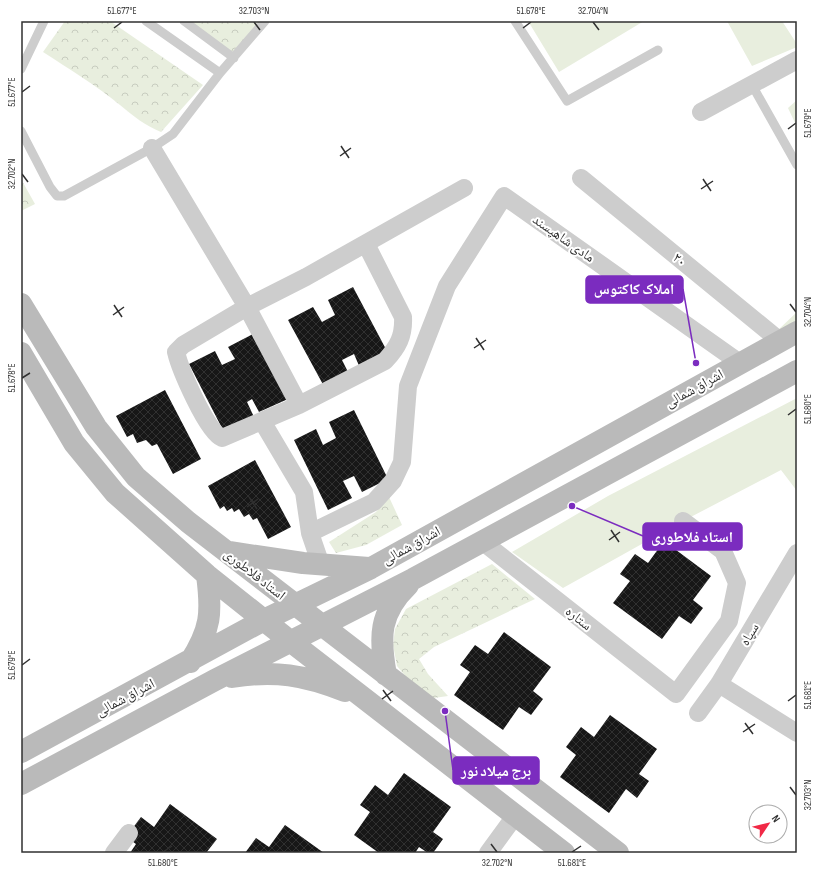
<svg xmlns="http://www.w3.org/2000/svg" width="818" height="874" font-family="'Sofia Sans Condensed','Noto Naskh Arabic',sans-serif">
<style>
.grass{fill:#e8eede}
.forest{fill:url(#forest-crowns)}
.building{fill:url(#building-cross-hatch)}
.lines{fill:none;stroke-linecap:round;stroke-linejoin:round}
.service{stroke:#cdcdcd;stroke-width:9}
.minor{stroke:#cdcdcd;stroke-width:18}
.secondary{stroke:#bababa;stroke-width:22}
.ticks{fill:none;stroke:#303030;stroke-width:1.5}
.labels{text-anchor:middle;stroke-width:4;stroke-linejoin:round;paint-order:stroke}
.street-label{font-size:14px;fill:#303030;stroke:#fff}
.leader{fill:none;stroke:#7b2cbf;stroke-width:1.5}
.callout-dot{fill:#7b2cbf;stroke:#fff;stroke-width:1.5}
.callout{fill:#7b2cbf;stroke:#7b2cbf;stroke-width:1.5}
.callout-label{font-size:15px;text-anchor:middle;font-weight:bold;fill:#fff}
.neatline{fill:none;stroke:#303030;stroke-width:1.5}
.ticks-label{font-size:10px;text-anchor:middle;fill:#303030}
</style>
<defs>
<pattern id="forest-crowns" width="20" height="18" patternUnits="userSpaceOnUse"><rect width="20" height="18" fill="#e8eede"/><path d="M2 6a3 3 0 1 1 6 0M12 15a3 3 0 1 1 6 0" fill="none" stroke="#c7ccbf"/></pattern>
<pattern id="building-cross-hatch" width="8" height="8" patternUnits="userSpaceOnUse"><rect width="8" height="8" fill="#171717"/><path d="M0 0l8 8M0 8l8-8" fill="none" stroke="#303030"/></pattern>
</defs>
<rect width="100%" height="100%" fill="#fff"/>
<path class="grass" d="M 528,21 L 644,21 L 559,72 Z
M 727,21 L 782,21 L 797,44 L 797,47 L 752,66 Z
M 797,100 L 797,127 L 788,108 Z
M 797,312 L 797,325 L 778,330 Z
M 797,398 L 797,491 L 781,470 L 683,521 L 563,588 L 512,552 L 608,496 Z"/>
<path class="forest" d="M 65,21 L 110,21 L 203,85 L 161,132 C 146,126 133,116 120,105 C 96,85 69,69 43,52 Z
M 187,21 L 264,21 L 231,54 Z
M 21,179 L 35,204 L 21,211 Z
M 389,497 L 402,525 L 366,545 L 336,553 L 329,542 L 376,512 Z
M 492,564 L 535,599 L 434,647 L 419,659 L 428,674 L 448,696 L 434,698 L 417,690 L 397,666 L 393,645 L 395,629 L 406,609 Z"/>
<path class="building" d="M 353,287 L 388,353 L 360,368 L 354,354 L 342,360 L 351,378 L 326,390 L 288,320 L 313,307 L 322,322 L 335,315 L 328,300 Z
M 253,334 L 288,399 L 259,412 L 252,399 L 247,402 L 254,417 L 224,432 L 189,364 L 215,351 L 222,365 L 235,359 L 228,347 Z
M 165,390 L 201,459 L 173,474 L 157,444 L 152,446 L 146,440 L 137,443 L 133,434 L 127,437 L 116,416 Z
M 354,410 L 388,479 L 362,492 L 354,476 L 343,481 L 352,498 L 328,510 L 294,440 L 316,429 L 323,445 L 336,438 L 329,422 Z
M 255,460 L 291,527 L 268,539 L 257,518 L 253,520 L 249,514 L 244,517 L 239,509 L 234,512 L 232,508 L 227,511 L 224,506 L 220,509 L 208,486 Z
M 664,541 L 711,576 L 693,600 L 703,608 L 691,624 L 679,616 L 662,639 L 613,603 L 630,581 L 620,574 L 635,554 L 648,563 Z
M 504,632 L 551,667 L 533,691 L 543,699 L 531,715 L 519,707 L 503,730 L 454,695 L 470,672 L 460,665 L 475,645 L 488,654 Z
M 610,715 L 657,749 L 639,774 L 649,781 L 637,798 L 626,789 L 609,813 L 560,777 L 576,755 L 566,747 L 581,727 L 594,737 Z
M 404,773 L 451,807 L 433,832 L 443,839 L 433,853 L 428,853 L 419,847 L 415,853 L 379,853 L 354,835 L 370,812 L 360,805 L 375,785 L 388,795 Z
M 170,804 L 217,839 L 206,853 L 130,853 L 136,844 L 126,837 L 141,817 L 154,827 Z
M 285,825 L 324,853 L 245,853 L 256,838 L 269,847 Z"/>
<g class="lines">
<path class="service" d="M 146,21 L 220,73
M 184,21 L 234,58
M 515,21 L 567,101 L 658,50
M 21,69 L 44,21
M 752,85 L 797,165
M 21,131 L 50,187 L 57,196 L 64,196 L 152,148 L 173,134 L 220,73 L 265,21"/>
<path class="minor" d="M 701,112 L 797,60
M 152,148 L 247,307 L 306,277 L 464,188
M 581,178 L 780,341
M 247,307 L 299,405 L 222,438 C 207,432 180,369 176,352 L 183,345 Z
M 299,405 L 385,361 C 398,347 404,336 403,317 L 366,244
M 262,421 L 304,492 L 310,533 L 321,565
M 310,533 L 374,502 L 393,481 L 402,462 L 408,386 L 447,286 L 504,196 L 740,363
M 483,542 L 676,694 L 729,621 L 737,583 L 723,551 L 683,521
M 719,684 L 797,733
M 698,713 L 719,684 L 797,553
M 114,853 L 129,833
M 488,853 L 515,816"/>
<path class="secondary" d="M 21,304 L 96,427 L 136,477 L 188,522 L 618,853
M 21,353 L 74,443 L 115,493 L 207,575 L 290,641 L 564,853
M 229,552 L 303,563 L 369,568
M 190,662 C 211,629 212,613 207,575
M 386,675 C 379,637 379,613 408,585
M 232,677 C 275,670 304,675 345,691
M 21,752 L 264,620 L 371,568 L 797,332
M 21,784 L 215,680 L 413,579 L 797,371"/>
</g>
<path class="ticks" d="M 254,22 L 260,30M 593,22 L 599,30M 114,28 L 122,22M 523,28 L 531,22M 22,92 L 30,86M 788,129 L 796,123M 341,146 L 349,158M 340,156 L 351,148M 22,174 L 28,182M 703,179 L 711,191M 701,189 L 713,181M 790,304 L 796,312M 114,305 L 122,317M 113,315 L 124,307M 476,338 L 484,350M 474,348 L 486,340M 22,378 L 30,373M 788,415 L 796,409M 249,497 L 257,509M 247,507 L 258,499M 611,530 L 619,542M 609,540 L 620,532M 22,665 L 30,659M 383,690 L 391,701M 382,699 L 393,691M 788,701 L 796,695M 745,723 L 753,734M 743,732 L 755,724M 790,787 L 796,795M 491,844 L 497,852M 163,852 L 172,846M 572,852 L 581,846"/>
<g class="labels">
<g class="street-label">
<text transform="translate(564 238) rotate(35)" y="5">مادی شاهپسند</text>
<text transform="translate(680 259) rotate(39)" y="5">۲۰</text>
<text transform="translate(694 388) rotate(-29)" y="5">اشراق شمالی</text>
<text transform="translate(411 545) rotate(-29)" y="5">اشراق شمالی</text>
<text transform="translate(255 574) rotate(38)" y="5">استاد فلاطوری</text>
<text transform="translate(579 618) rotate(38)" y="5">ستاره</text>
<text transform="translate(749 634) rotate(-59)" y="5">سپاه</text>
<text transform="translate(125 697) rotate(-28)" y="5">اشراق شمالی</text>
</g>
</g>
<path class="leader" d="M696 363L683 289M572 506L643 536M445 711L453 770"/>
<g class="callout-dot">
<circle cx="696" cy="363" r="4"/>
<circle cx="572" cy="506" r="4"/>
<circle cx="445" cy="711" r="4"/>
</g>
<g class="callout">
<rect x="586" y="276" width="97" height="27" rx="4"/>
<rect x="643" y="523" width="99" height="27" rx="4"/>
<rect x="453" y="757" width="86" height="27" rx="4"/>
</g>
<g class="callout-label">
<text x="634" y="294">املاک کاکتوس</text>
<text x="692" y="542">استاد فلاطوری</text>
<text x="496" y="776">برج میلاد نور</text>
</g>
<rect width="818" height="874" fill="none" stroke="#ffffff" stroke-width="44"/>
<g transform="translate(768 824) rotate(55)"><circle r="19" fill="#ffffff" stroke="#acacac"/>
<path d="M0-3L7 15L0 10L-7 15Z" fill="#f12946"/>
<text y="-6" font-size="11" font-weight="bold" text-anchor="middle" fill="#303030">N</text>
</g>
<rect x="22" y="22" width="774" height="830" class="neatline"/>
<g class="ticks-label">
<text x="122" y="14">51.677°E</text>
<text x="254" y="14">32.703°N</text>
<text x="531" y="14">51.678°E</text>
<text x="593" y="14">32.704°N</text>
<text transform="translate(11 92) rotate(-90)" y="4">51.677°E</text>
<text transform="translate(807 123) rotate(-90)" y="4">51.679°E</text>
<text transform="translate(11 174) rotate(-90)" y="4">32.702°N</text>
<text transform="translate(807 312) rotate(-90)" y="4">32.704°N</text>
<text transform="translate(11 378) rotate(-90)" y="4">51.678°E</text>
<text transform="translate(807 409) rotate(-90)" y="4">51.680°E</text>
<text transform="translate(11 665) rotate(-90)" y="4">51.679°E</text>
<text transform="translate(807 695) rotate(-90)" y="4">51.681°E</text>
<text transform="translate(807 795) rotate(-90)" y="4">32.703°N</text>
<text x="163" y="866">51.680°E</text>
<text x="497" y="866">32.702°N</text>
<text x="572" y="866">51.681°E</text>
</g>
</svg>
